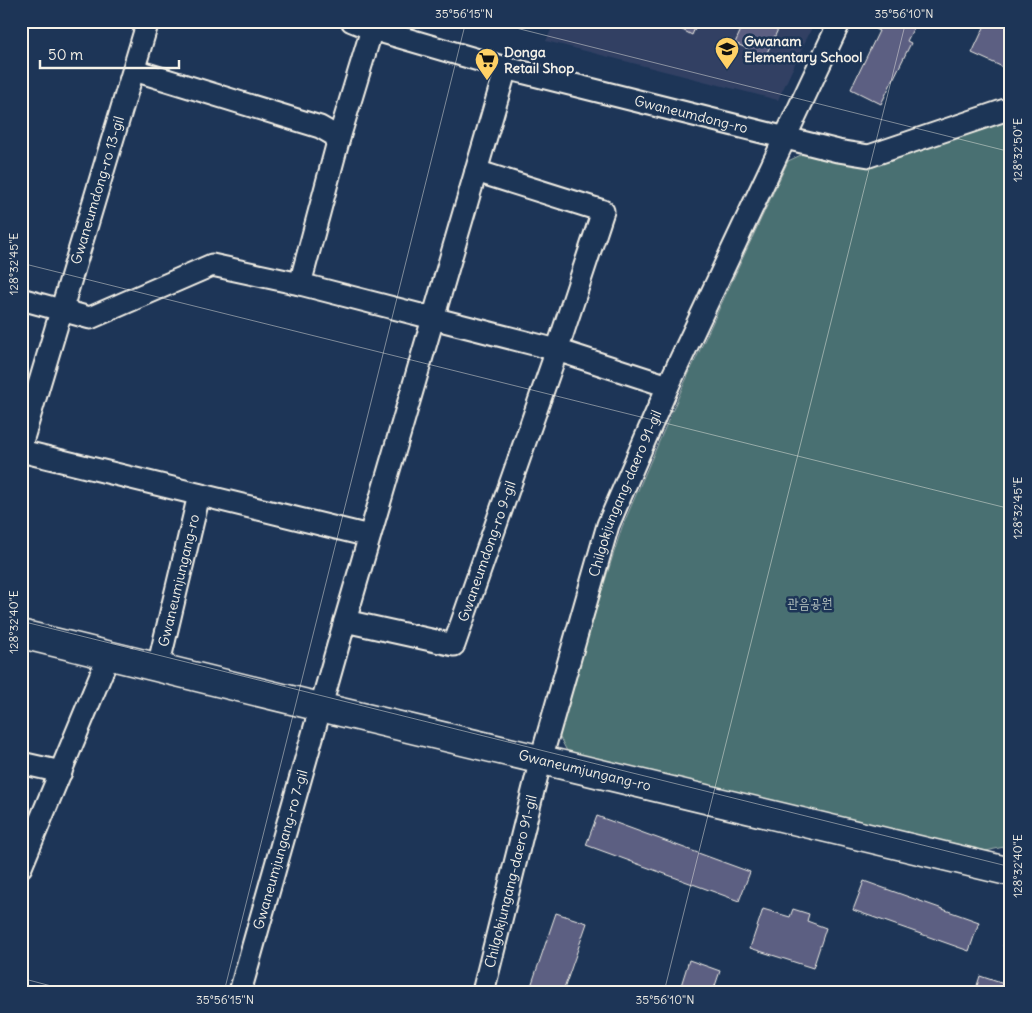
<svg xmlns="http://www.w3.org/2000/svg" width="1032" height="1013" font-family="Delius,'Poor Story',sans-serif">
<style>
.built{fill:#304164}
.green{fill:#4a6f72;stroke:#9fb0ad}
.building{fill:#5c5e82;stroke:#f4f1e8}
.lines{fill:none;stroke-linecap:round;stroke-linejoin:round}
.minor-casing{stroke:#f4f1e8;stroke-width:25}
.secondary-casing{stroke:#f4f1e8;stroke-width:31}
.minor{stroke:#1d3557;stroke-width:21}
.secondary{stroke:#1d3557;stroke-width:28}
.ticks{fill:none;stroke:#f4f1e8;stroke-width:1;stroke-opacity:0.45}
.labels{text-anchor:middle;stroke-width:5;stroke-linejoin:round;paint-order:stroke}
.poi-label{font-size:14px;font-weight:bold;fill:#f4f1e8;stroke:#1d3557;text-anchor:start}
.street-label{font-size:14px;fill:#f4f1e8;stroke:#1d3557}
.park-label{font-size:14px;fill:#b8c4bf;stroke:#1d3557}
.neatline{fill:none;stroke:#f4f1e8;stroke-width:2}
.ticks-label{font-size:12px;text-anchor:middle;fill:#f4f1e8}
</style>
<rect width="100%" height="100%" fill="#1d3557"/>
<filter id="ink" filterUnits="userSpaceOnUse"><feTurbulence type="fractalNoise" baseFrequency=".02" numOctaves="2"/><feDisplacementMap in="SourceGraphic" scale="10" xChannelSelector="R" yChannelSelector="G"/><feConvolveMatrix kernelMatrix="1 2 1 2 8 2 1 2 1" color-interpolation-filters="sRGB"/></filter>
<g filter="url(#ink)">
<path class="built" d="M 555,21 L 815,21 L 778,100 L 546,41 Z"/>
<path class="green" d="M 1011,120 L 1011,841 L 1008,846 L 986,851 L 568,753 L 557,732 L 622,527 L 684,384 L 788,161 L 803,154 L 872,163 Z"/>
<path class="building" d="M 665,21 L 698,21 L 692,35 Z
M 745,21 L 782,21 L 765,57 L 735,43 Z
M 878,21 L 917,21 L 907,41 L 911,43 L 881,104 L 851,89 L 879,31 L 875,29 Z
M 987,21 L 1011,21 L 1011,54 L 1005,68 L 972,53 Z
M 597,816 L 750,872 L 739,901 L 586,845 Z
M 864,881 L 979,922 L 969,951 L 853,910 Z
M 763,909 L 790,917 L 793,909 L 809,914 L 807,921 L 826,928 L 813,968 L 750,948 Z
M 556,913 L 587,923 L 563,992 L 529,992 Z
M 1011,924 L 1011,949 L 1003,946 Z
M 689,960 L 720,971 L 713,992 L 679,992 Z
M 980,976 L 1010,986 L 1009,992 L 975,992 Z"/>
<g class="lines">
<defs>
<g id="minor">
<path id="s1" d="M 352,21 L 372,29 L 506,68 L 838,151 L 869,156 L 1011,108"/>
<path d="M 134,70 L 320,127 L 339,138"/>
<path d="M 300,284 L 339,138 L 372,29"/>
<path d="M 21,299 L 90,318 L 212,265 L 300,284 L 557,350 L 668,386"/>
<path id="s2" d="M 21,445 L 148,21"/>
<path d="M 21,451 L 369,536"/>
<path id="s3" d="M 345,621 L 454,645 L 557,350 L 603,211 L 476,171"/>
<path id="s4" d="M 158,667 L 199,495"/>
<path d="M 21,763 L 61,772"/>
<path d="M 21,867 L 109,655"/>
<path id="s5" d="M 240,992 L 345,621 L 506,68"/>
<path id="s6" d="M 483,992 L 541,759 L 608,525 L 668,386 L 840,21"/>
</g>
<g id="secondary">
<path id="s7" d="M 21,634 L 320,707 L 1011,872"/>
</g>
</defs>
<use href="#minor" class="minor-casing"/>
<use href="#secondary" class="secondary-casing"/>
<use href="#minor" class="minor"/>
<use href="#secondary" class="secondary"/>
</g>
</g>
<path class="ticks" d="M 488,21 L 1011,152M 21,39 L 26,21M 21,263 L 1011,509M 21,621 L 1011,867M 21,978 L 74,992M 224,992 L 466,21M 664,992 L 906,21"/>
<defs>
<symbol id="school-pin" viewBox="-11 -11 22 30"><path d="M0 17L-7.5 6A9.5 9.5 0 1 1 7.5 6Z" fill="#ffd166" stroke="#1d3557"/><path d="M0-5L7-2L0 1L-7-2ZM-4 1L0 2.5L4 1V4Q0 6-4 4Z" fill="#111"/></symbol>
<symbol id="supermarket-pin" viewBox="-11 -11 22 30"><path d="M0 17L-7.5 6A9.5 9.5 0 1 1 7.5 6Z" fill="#ffd166" stroke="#1d3557"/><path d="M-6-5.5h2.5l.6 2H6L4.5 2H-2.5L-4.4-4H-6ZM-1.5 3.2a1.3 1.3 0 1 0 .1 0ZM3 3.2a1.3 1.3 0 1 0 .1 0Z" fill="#111"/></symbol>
</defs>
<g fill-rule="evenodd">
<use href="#school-pin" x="713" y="35" width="28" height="38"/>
<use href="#supermarket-pin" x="473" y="46" width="28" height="38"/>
</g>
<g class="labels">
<g class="poi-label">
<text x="744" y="46">Gwanam<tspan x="744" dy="16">Elementary School</tspan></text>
<text x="504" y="57">Donga<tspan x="504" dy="16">Retail Shop</tspan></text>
</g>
<g class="street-label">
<text dy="5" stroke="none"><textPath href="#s1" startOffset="352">Gwaneumdong-ro</textPath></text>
<text dy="5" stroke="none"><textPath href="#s2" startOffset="266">Gwaneumdong-ro 13-gil</textPath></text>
<text dy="5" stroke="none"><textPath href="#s6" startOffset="519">Chilgokjungang-daero 91-gil</textPath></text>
<text dy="5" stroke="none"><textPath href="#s3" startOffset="211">Gwaneumdong-ro 9-gil</textPath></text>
<text dy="5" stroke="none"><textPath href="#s4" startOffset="89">Gwaneumjungang-ro</textPath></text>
<text dy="5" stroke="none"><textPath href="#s7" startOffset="580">Gwaneumjungang-ro</textPath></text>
<text dy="5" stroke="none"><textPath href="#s5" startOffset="148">Gwaneumjungang-ro 7-gil</textPath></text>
<text dy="5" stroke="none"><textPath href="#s6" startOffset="114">Chilgokjungang-daero 91-gil</textPath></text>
</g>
<g class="park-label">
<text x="810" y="608">관음공원</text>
</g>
</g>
<rect width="1032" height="1013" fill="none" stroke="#1d3557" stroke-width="55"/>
<path d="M40 60v8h139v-8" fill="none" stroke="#f4f1e8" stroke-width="2.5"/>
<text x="48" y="60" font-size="15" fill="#f4f1e8" stroke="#1d3557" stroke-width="4" paint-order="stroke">50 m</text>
<rect x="28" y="28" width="976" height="958" class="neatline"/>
<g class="ticks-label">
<text x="464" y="18">35°56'15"N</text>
<text x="904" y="18">35°56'10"N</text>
<text transform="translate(1018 150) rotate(-90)" y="4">128°32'50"E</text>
<text transform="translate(14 264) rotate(-90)" y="4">128°32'45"E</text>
<text transform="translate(1018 508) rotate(-90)" y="4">128°32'45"E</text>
<text transform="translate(14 622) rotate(-90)" y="4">128°32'40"E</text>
<text transform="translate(1018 866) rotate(-90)" y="4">128°32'40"E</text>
<text x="225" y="1004">35°56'15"N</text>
<text x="665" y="1004">35°56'10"N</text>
</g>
</svg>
